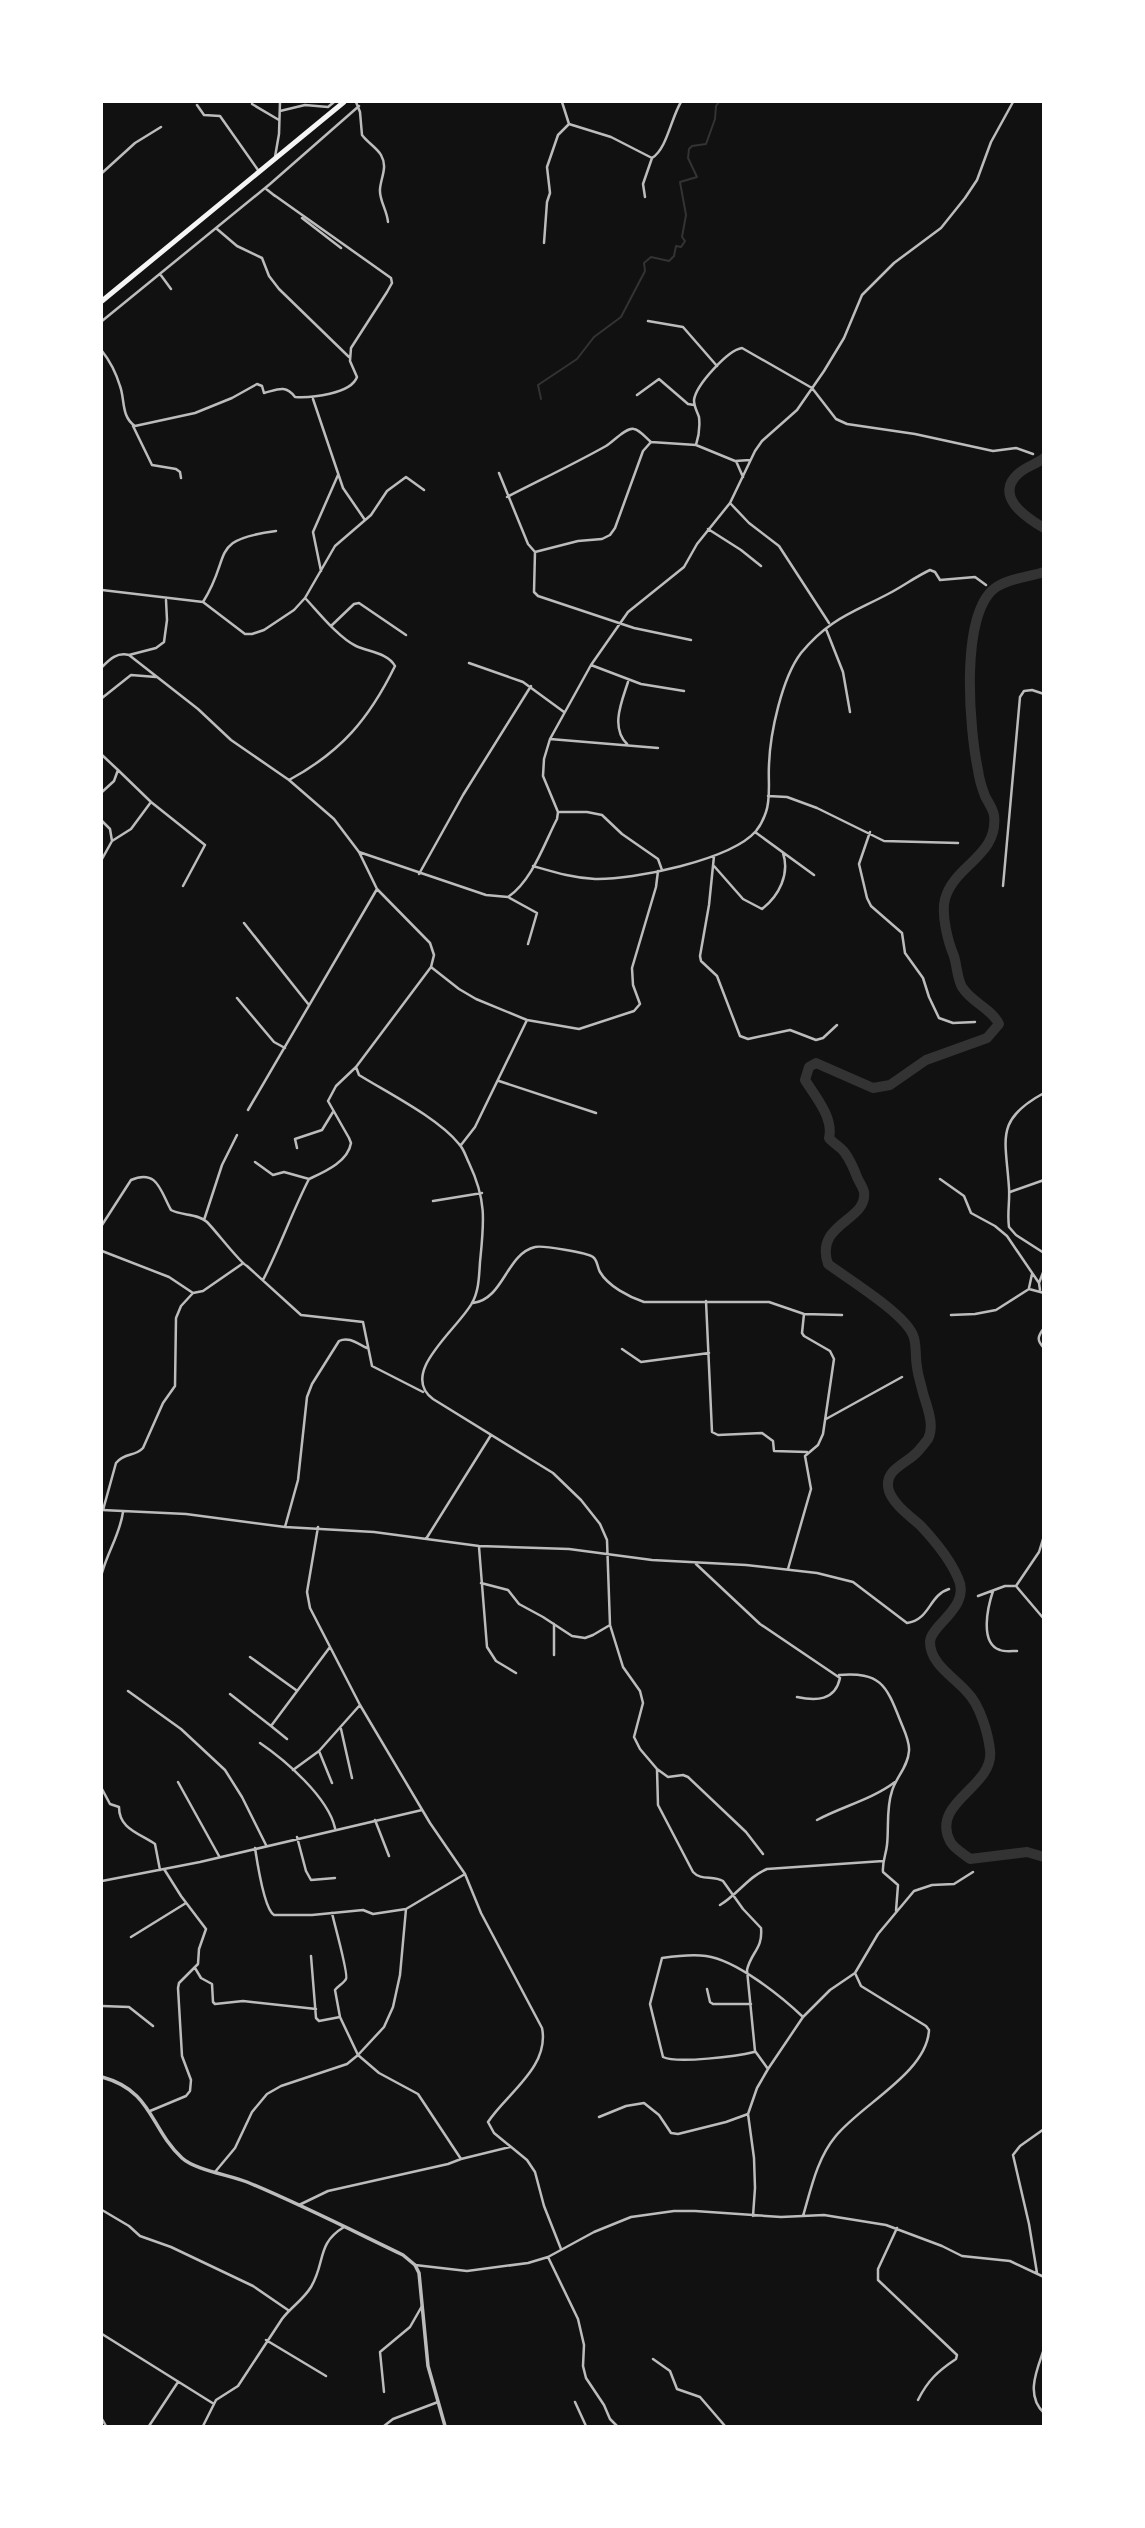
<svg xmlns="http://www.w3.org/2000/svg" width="1145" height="2528" font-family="'DejaVu Sans',sans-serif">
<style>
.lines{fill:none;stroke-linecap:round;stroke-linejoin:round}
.stream{stroke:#333;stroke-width:2}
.river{stroke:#333;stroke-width:10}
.minor{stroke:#bcbcbc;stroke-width:2.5}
.tertiary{stroke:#bcbcbc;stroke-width:3.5}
.trunk{stroke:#f5f5f5;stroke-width:5}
</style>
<rect width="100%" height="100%" fill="#111"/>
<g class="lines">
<path class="stream" d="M 541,399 L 538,385 L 577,359 L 594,337 L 621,317 L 645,271 L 644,263 L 651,257 L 669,261 L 674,256 L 676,246 L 681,247 L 685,241 L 682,237 L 686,215 L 680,182 L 697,177 L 688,158 L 689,149 L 692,146 L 706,144 L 715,119 L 716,106 L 719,102"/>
<path class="river" d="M 1044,458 C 1036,464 1026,467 1019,473 C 993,495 1025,517 1044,528
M 1044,572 C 1029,577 1011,578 998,586 C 958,609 970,733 978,770 C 979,779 982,788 985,796 C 988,802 993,809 994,815 C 999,856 954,865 945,899 C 941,915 948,942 954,956 C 957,966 957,978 962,987 C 972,1003 992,1009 999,1024 L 987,1038 L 926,1060 L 890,1085 L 873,1088 L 816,1063 L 809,1067 L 805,1080 C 815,1096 834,1118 829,1138 C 834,1144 841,1147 845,1153 C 850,1160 854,1169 857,1177 C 859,1182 863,1187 864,1192 C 868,1221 814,1223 828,1264 C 848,1279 904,1313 913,1335 C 917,1344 915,1357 917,1367 C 918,1376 921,1384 923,1393 C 927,1407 935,1425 928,1439 C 924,1444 919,1451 914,1455 C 903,1465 883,1471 889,1491 C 894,1505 910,1516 921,1526 C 935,1541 950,1559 958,1578 C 972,1607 930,1625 930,1642 C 930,1664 954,1677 967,1692 C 980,1705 988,1733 990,1750 C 995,1787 930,1802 950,1841 C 953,1848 964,1854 970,1859 L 1027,1852 L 1044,1857"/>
<path class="minor" d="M 356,102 L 360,112 L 362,135 C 367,142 377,148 381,155 C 388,167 381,177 380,189 C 379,200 387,210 388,222
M 562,102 L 569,124 L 611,137 L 652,158 L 643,184 L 645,197
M 252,104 L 279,120
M 197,105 L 204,115 L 220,116 L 258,170
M 280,111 L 305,105 L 328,107 L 334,102
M 275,157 L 279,134 L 280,102
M 652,158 C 667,149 671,118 681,102
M 102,173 L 135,143 L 161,127
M 265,188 L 275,196
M 302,218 L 341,248
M 217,229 L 237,246 L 262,258 L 269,276 L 279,289 L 349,357
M 544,243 L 547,202 L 550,193 L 547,167 L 558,135 L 569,124
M 160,274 L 171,289
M 102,321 L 270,184 L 359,106
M 648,321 L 683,327 L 717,366
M 102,351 C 110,361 116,373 120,386 C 125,399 121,417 135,426 L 195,413 L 232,398 L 257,384 L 262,386 L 264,393 C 277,390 285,384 295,397 C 311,398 351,394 357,377 L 350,361 L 351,348 L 387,292 L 392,283 L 391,278 L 274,195
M 637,395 L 659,379 L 688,404 L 694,405
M 313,399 L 343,488 L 365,520
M 133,426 L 152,465 L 176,469 L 180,472 L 181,478
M 696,445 C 699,436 700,426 699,417 C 697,411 694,407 694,400 C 696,385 728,350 742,348 L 812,388 L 836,419 L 847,424 L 915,434 L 993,451 L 1016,448 L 1033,454
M 736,461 L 743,477
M 499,473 L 528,544 L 535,552 L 578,541 L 602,539 L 610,535 L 615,528 L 643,451 L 651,442 L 696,445 L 735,461 L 750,460
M 507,497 C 540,480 574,464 606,446 C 613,442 626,427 634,429 C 640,430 646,438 651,442
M 730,503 L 749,523 L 779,546 L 829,623
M 708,529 L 741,550 L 761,566
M 535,552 L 534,592 L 538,596 L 634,628 L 691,640
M 321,571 L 313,532 L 338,475
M 102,590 L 203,602 L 245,634 L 252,634 L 264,630 L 294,610 L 305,598 L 335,546 L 371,515 L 387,491 L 406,477 L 424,490
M 203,602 C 233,555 207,540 276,531
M 331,626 L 354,604 L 359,603 L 406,635
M 826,629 L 843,672 L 850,712
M 129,655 L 156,648 L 164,642 L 167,620 L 166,600
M 469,663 L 523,682 L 564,712
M 591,665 L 641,684 L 684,691
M 102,667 C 110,659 117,652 129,655 L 198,709 L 231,740 L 289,780 L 334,819 L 359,852 L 377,889 L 430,943 L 434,955 L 431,967 L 356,1067 L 359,1075 C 388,1093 438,1118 459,1144 C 464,1149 466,1157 469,1163 C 487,1201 484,1222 480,1262 C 479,1276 479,1291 472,1303 C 458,1329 398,1373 433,1399 L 553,1473 L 581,1500 L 600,1524 L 607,1540 L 610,1625 L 623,1667 L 640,1691 L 643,1703 L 634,1737 L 640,1749 L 657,1769 L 658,1805 L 693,1872 C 701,1881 713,1875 723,1881 L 743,1909 L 761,1928 C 763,1949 751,1952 747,1970 L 755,2051 L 768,2069 L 757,2088 L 748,2114 L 754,2158 L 755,2188 L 753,2216
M 102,698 L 131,675 L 156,677
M 550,739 L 658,748
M 627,744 C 610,727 622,701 628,682
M 102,755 L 118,770 L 114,781 L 102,792
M 118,770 L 151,802 L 205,845 L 183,886
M 289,780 C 341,752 369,719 395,666 C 388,653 369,652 356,646 C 339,638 319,613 306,599
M 768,796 L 787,797 L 817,808 L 884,841 L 958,843
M 560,812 L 587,812 L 602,815 L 622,834 L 658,859 L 662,870
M 102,821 L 110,829 L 112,841
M 755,832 L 814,875
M 870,832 L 859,864 L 867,898 L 871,906 L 902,933 L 905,953 L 923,978 L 929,997 L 939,1018 L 953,1023 L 975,1022
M 359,852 L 486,895 L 508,897 C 532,881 544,844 557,819 L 558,812 L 543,776 L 544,759 L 550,739 L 591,665 L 628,612 L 684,567 L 697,544 L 730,503 L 755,451 L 762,441 L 797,410 L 824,371 L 844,338 L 862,295 L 894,263 L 941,228 L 965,198 L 977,180 L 991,142 L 1013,102
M 714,856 L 709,905 L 700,956 L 701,961 L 717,976 L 740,1036 L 748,1039 L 790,1030 L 816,1040 L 823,1038 L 837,1025
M 102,859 L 112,841 L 131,829 L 151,802
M 533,866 C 554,872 573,878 595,879 C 633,880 731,860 756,831 C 760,826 764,818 766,812 C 771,798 768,780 769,765 C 770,733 782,678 801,653 C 829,619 852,613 888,594 C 902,587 915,577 930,570 L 935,572 L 940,580 L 975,577 L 986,585
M 714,866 L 743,899 L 762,909 C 779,896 790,874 783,853
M 419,874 L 463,795 L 531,686
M 1003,886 L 1020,697 L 1024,691 L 1032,690 L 1044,694
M 508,897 L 537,913 L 528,944
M 244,923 L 309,1005
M 431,967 L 459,989 L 476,999 L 527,1020 L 579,1029 L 634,1011 L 640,1004 L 633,985 L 632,968 L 656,887 L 658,871
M 237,998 L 274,1042 L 285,1048
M 499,1081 L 596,1113
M 1044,1093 C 994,1120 1006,1139 1009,1188 C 1010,1201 1007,1214 1009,1227 L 1016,1235 L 1044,1253
M 248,1110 L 377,889
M 461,1145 L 475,1127 L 527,1020
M 297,1148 L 295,1139 L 322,1130 L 333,1112
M 255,1162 L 273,1175 L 284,1172 L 309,1179 C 324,1172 348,1162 351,1143 L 349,1138 L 328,1101 L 336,1086 L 356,1067
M 940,1179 L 964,1196 L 971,1213 L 995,1226 L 1007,1236 L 1039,1283
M 1010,1192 L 1044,1180
M 433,1201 L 482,1193
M 204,1220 L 222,1165 L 237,1135
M 102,1225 L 131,1180 C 158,1168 161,1193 171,1210 C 182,1216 197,1213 207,1222 C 216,1231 241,1264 247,1266 L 301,1315 L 363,1322 L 372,1366 L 423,1392
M 102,1251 L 169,1277 L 193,1293 L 203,1291 L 242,1264
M 263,1280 C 280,1247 292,1212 309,1179
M 1029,1288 L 1032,1274
M 1040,1290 L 1039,1283 L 1044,1270
M 706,1301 L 712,1432 L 718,1435 L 762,1433 L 773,1441 L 774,1451 L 807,1452
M 473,1303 C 504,1299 506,1254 535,1247 C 542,1245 588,1253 593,1257 C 598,1261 597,1267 600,1272 C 608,1286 629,1297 644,1302 L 769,1302 L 804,1314 L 842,1315
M 951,1315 L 975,1314 L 996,1310 L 1029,1289 L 1044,1293
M 1044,1328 C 1038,1336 1036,1340 1044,1348
M 622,1349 L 641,1362 L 709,1353
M 826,1419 L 902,1377
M 102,1510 L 186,1514 L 285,1527 L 374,1532 L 479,1546 L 569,1549 L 652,1560 L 746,1565 L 817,1573 L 853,1582 L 907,1623 C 930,1620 929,1595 949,1589
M 103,1510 L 116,1463 C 125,1452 135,1457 143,1448 L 163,1403 L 175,1386 L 176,1318 L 181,1306 L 193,1293
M 285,1527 L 298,1480 L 307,1397 L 312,1384 L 339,1341 C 349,1336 358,1344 367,1348
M 318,1527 L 307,1592 L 310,1608 L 360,1705 L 430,1823 L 465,1874 L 481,1913 L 542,2028 C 550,2067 506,2094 488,2122 L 494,2133 L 527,2160 L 535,2172 L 544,2206 L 561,2249
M 426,1539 L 491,1435
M 479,1547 L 487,1647 L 496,1661 L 516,1673
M 696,1564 L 760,1624 L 840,1678 C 835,1701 816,1701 797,1697
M 788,1569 L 811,1489 L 805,1456 L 818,1445 L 823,1434 L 834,1359 L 830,1351 L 804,1336 L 802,1333 L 804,1314
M 102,1573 C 108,1551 120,1534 123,1512
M 481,1583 L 508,1590 L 519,1604 L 543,1617 L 572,1636 L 585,1638 L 593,1635 L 610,1625
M 1016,1586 L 1039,1552 L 1044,1536
M 993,1591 C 988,1606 979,1643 1000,1650 C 1004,1652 1012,1651 1017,1651
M 978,1596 L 1005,1586 L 1016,1586 L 1044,1619
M 554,1624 L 554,1655
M 250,1657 L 296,1690
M 839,1675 C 880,1672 886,1684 900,1720 C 904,1730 910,1741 909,1751 C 908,1767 896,1777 892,1791 C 886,1808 889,1828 887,1845 C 886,1855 882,1862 883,1872 L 898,1885 L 896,1911
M 128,1691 L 181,1729 L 225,1770 L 242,1797 L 266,1845
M 230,1694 L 271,1726
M 341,1729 L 352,1778
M 287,1739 L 271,1726 L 330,1647
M 260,1743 C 285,1760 328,1797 335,1828
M 319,1751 L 332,1783
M 657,1769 L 668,1777 L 683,1775 L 688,1777 L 746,1832 L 763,1854
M 293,1770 L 319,1751 L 360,1705
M 178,1782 L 219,1856
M 102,1789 L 110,1804 L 119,1807 C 119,1829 139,1833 155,1844 L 160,1870
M 375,1820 L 389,1856
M 817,1820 C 843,1806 871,1800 895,1782
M 297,1837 L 306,1871 L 311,1880 L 335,1878
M 255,1848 C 257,1861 264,1909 274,1915 L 312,1915 L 363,1910 L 373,1914 L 406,1909 L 465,1874
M 102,1881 L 200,1862 L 422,1810
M 720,1905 C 737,1895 749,1876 767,1869 L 883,1861
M 332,1913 C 334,1923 349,1975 346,1979 C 344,1983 338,1986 335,1990 L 340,2017 L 358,2055 L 379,2073 L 418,2094 L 461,2159
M 131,1937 L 186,1903
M 311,1956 L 316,2018 L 319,2021 L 340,2017
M 195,1968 L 201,1978 L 212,1984 L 213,2002 L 215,2004 L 243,2001 L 316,2009
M 707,1989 L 710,2002 L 713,2004 L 751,2004
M 102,2006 L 129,2007 L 153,2026
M 754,2052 C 738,2056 677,2064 663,2057 L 650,2004 L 662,1958 C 676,1956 691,1954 706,1956 C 736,1960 781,1996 803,2017
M 768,2069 L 803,2017 L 830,1990 L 855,1973 L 878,1934 L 914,1891 L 932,1885 L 954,1884 L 973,1872
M 150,2111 L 186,2096 L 190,2091 L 191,2080 L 182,2056 L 178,1988 L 179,1983 L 198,1964 L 199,1949 L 206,1929 L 181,1896 L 164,1869
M 599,2117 L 626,2106 L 644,2103 L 659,2115 L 671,2133 L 678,2134 L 726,2122 L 748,2114
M 215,2172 L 235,2148 L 252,2112 L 267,2094 L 281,2086 L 347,2064 L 358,2055 L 384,2027 L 393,2007 L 400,1975 L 406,1909
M 299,2205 L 328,2191 L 448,2164 L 461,2159 L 510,2147
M 102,2210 L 129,2226 L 140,2236 L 171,2247 L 253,2286 L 288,2310
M 803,2216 C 811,2189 817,2159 835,2137 C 860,2105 927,2073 929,2030 L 926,2026 L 861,1986 L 855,1973
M 897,2228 L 878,2269 L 878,2280 L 957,2355 L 956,2359 C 938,2371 928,2380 918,2400
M 548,2257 L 578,2319 L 584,2345 L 583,2366 L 586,2378 L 604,2405 L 610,2419 L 617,2426
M 415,2265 L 467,2271 L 528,2263 L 548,2257 L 594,2232 L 631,2217 L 674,2211 L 695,2211 L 781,2217 L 824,2215 L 886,2225 L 942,2246 L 962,2256 L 1010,2261 L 1044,2277
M 1037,2273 L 1029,2224 L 1013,2155 L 1020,2146 L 1044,2129
M 102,2334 L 214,2404
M 266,2340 L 326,2376
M 1044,2349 C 1037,2370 1025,2395 1044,2413
M 653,2359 L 670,2371 L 677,2389 L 700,2397 L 725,2426
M 384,2392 L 380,2352 L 410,2327 L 422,2306
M 575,2402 L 586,2426
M 102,2419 L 106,2426
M 149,2426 L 178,2382
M 203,2426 L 216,2400 L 238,2386 L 282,2319 C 291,2307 303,2300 311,2287 C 326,2262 316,2244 344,2227
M 384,2426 L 393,2419 L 438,2402"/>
<path class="tertiary" d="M 102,2077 C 153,2091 149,2127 182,2158 C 195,2170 230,2175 247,2182 C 300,2204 351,2230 403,2255 L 415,2265 L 419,2273 L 428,2366 L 445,2426"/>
<path class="trunk" d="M 102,301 L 344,102"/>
</g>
<rect width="1145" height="2528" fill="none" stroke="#ffffff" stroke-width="206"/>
</svg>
